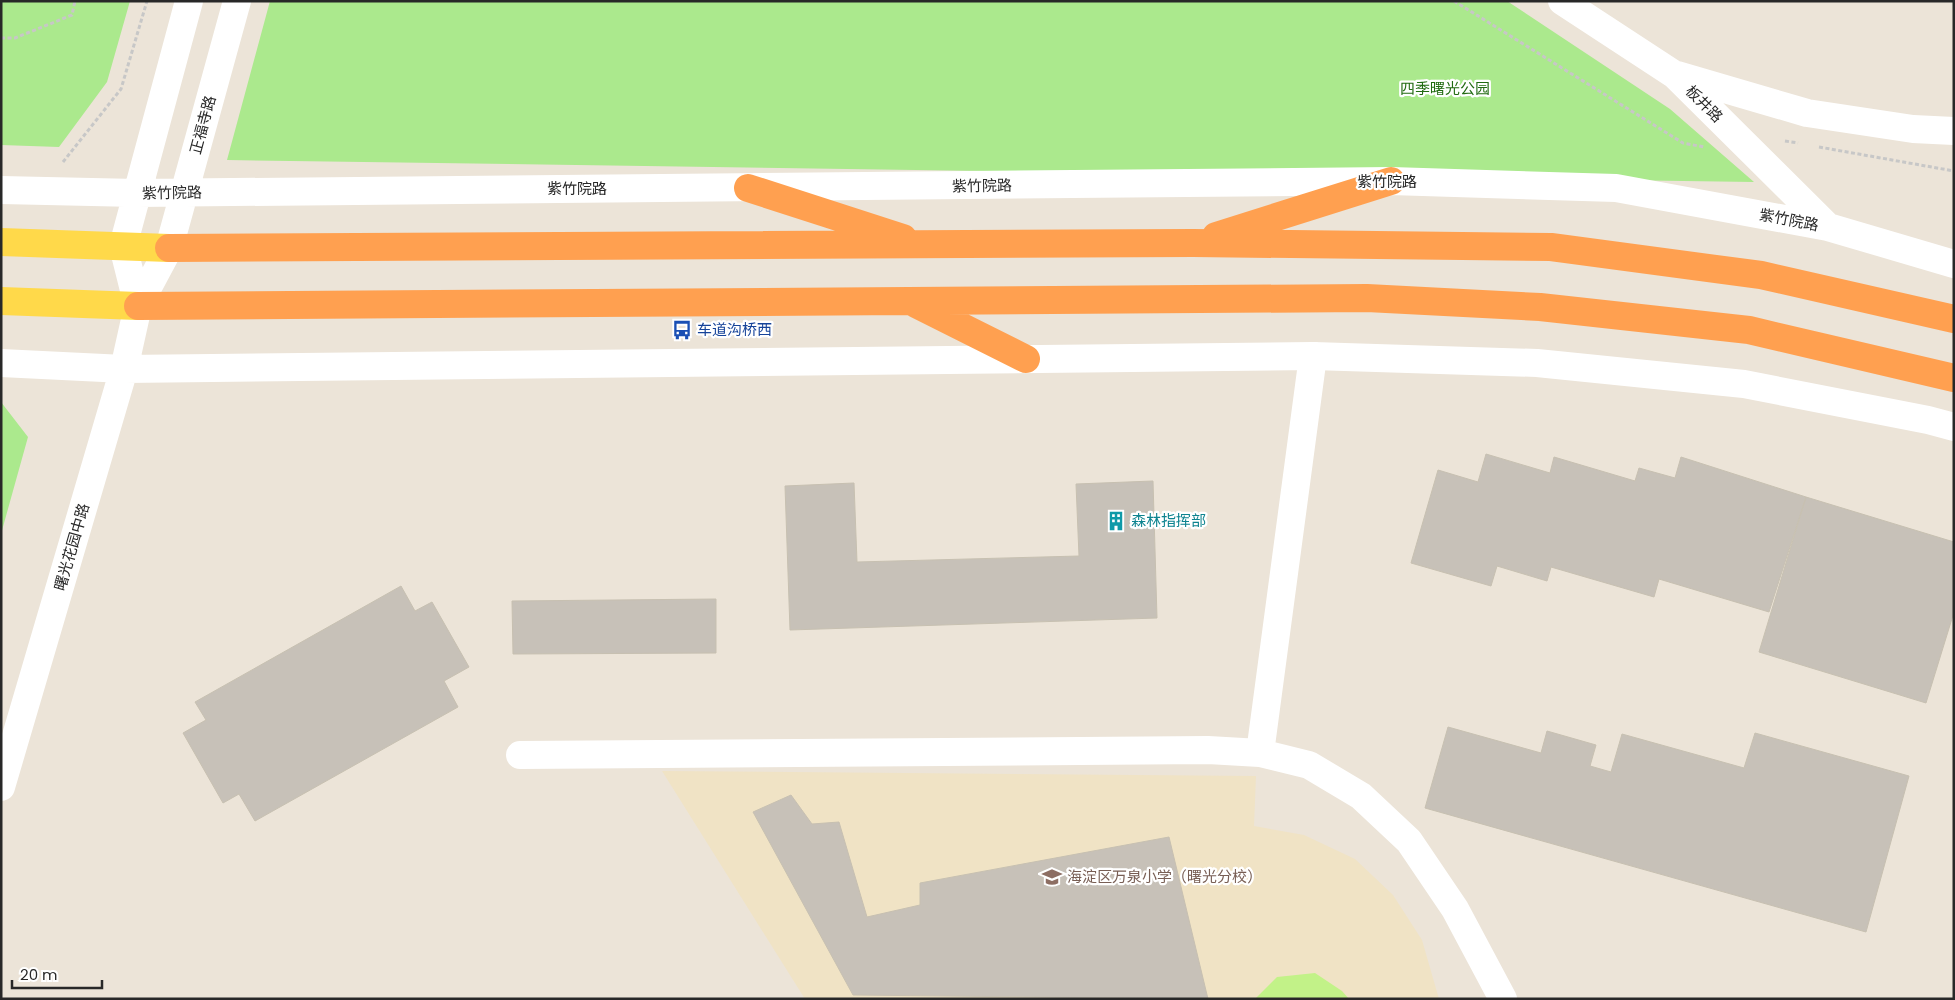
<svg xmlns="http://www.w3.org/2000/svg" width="1955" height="1000" font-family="Poppins,'Noto Sans SC',sans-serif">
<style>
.education{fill:#f0e3c5}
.green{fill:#abe98d}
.pitch{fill:#c2f288}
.building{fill:#c7c1b8;stroke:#c7c0b1}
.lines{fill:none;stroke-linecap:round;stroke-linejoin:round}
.path{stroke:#c7c7c7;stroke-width:3;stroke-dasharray:4 2.5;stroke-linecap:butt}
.street{stroke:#fff;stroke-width:28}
.secondary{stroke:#fff;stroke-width:28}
.primary{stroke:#ffd94a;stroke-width:28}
.highway{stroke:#ffa050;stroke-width:28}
.labels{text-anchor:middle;stroke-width:4.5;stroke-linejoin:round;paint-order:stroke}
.park-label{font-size:15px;fill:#226b12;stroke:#fff}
.street-label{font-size:15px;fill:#282828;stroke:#fff}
.transit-label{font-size:15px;fill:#164399;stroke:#fff;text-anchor:start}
.culture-label{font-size:15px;fill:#0d838f;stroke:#fff;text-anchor:start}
.education-label{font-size:15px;fill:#785e54;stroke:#fff;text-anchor:start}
</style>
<rect width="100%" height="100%" fill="#ece4d8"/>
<path class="education" d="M 662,771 L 1256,776 L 1254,826 L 1304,835 L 1355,859 L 1393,895 L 1422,940 L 1439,999 L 805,999 Z"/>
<path class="green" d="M 1,1 L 130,1 L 107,82 L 59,147 L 1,145 Z
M 270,1 L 1507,1 L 1670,109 L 1754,182 L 227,160 Z
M 1,402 L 28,437 L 1,534 Z"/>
<path class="pitch" d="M 1315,973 L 1342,991 L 1349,999 L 1255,999 L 1277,977 Z"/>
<path class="building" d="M 1486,454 L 1550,473 L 1554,457 L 1635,481 L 1639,468 L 1675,478 L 1681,457 L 1806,497 L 1769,612 L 1659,579 L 1654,597 L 1551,567 L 1547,581 L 1497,566 L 1491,586 L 1411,563 L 1438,470 L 1478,482 Z
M 1153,481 L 1157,618 L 790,630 L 785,486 L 854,483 L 857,562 L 1079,556 L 1076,484 Z
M 1806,497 L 1954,542 L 1954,612 L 1926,703 L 1759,652 Z
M 401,586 L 415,611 L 432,602 L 469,667 L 444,681 L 458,707 L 255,821 L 239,794 L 223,803 L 183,733 L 206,720 L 195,702 Z
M 716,599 L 716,653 L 513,654 L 512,601 Z
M 1448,727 L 1541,753 L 1547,731 L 1596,745 L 1590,766 L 1611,772 L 1622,734 L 1744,768 L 1755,733 L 1909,776 L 1866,932 L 1425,808 Z
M 791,795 L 812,824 L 839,822 L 867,917 L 920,905 L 920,883 L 1169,837 L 1208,999 L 853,995 L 753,812 Z"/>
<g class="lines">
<path class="path" d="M 1454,1 L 1683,143 L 1704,147
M 1,38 L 15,38 L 72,15 L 75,1
M 1785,141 L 1798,143
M 1819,147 L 1954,171
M 63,162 L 121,89 L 147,1"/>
<path class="street" d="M 1260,753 L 1313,356
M 520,755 L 1208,750 L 1260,753 L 1309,765 L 1361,796 L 1409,841 L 1455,909 L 1503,999"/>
<path class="secondary" d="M 1562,1 L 1675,75 L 1828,227
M 1677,75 L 1807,113 L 1913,129 L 1954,131
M 1,190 L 137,193 L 1391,181 L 1616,188 L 1828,227 L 1954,264
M 138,306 L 123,246 L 189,1
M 1,363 L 124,369 L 1313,356 L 1537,363 L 1744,384 L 1928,420 L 1954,427
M 1,787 L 124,369 L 138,306 L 169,248 L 237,1"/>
<path class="primary" d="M 1,242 L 169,248
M 1,301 L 138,306"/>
<path class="highway" d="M 748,188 L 903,238
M 1216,236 L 1391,181
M 169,248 L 1193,243 L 1551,247 L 1761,275 L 1954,319
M 916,304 L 1026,359
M 138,306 L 1367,298 L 1540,307 L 1749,330 L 1954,378"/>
</g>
<defs>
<symbol id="bus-bare" viewBox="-9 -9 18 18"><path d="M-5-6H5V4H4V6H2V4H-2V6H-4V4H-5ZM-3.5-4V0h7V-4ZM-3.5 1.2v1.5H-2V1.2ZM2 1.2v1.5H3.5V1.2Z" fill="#1a4fb4" stroke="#fff" stroke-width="2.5" paint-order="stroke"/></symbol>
<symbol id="building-bare" viewBox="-9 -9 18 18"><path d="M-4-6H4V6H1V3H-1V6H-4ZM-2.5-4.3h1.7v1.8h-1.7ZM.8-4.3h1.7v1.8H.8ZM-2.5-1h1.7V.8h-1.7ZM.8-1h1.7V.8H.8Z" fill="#0f9aa8" stroke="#fff" stroke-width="2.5" paint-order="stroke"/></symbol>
<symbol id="school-bare" viewBox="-9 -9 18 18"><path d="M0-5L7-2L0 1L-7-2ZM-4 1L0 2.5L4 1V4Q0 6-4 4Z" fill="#8d6e63" stroke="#fff" stroke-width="2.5" paint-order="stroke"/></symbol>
</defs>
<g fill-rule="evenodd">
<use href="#bus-bare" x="668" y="316" width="28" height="28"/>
<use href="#building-bare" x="1102" y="507" width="28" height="28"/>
<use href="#school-bare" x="1038" y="863" width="28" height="28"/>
</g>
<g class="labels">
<g class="park-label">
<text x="1445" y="94">四季曙光公园</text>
</g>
<g class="street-label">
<text transform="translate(1704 104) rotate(45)" y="5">板井路</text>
<text transform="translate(203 125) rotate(-75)" y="5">正福寺路</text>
<text x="1387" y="187">紫竹院路</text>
<text transform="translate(982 186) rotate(-1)" y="5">紫竹院路</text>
<text x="577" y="194">紫竹院路</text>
<text transform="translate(172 193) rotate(-1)" y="5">紫竹院路</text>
<text transform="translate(1789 220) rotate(11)" y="5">紫竹院路</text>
<text transform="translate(72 547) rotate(-74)" y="5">曙光花园中路</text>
</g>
<g class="transit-label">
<text x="697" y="335">车道沟桥西</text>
</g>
<g class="culture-label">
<text x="1131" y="526">森林指挥部</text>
</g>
<g class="education-label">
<text x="1067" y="882">海淀区万泉小学（曙光分校）</text>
</g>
</g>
<rect width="1955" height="1000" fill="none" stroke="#282828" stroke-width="5"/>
<path d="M12 980v8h90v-8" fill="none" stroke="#282828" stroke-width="2.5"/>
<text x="20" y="980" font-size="15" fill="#282828" stroke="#ffffff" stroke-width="4" paint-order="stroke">20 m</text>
</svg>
